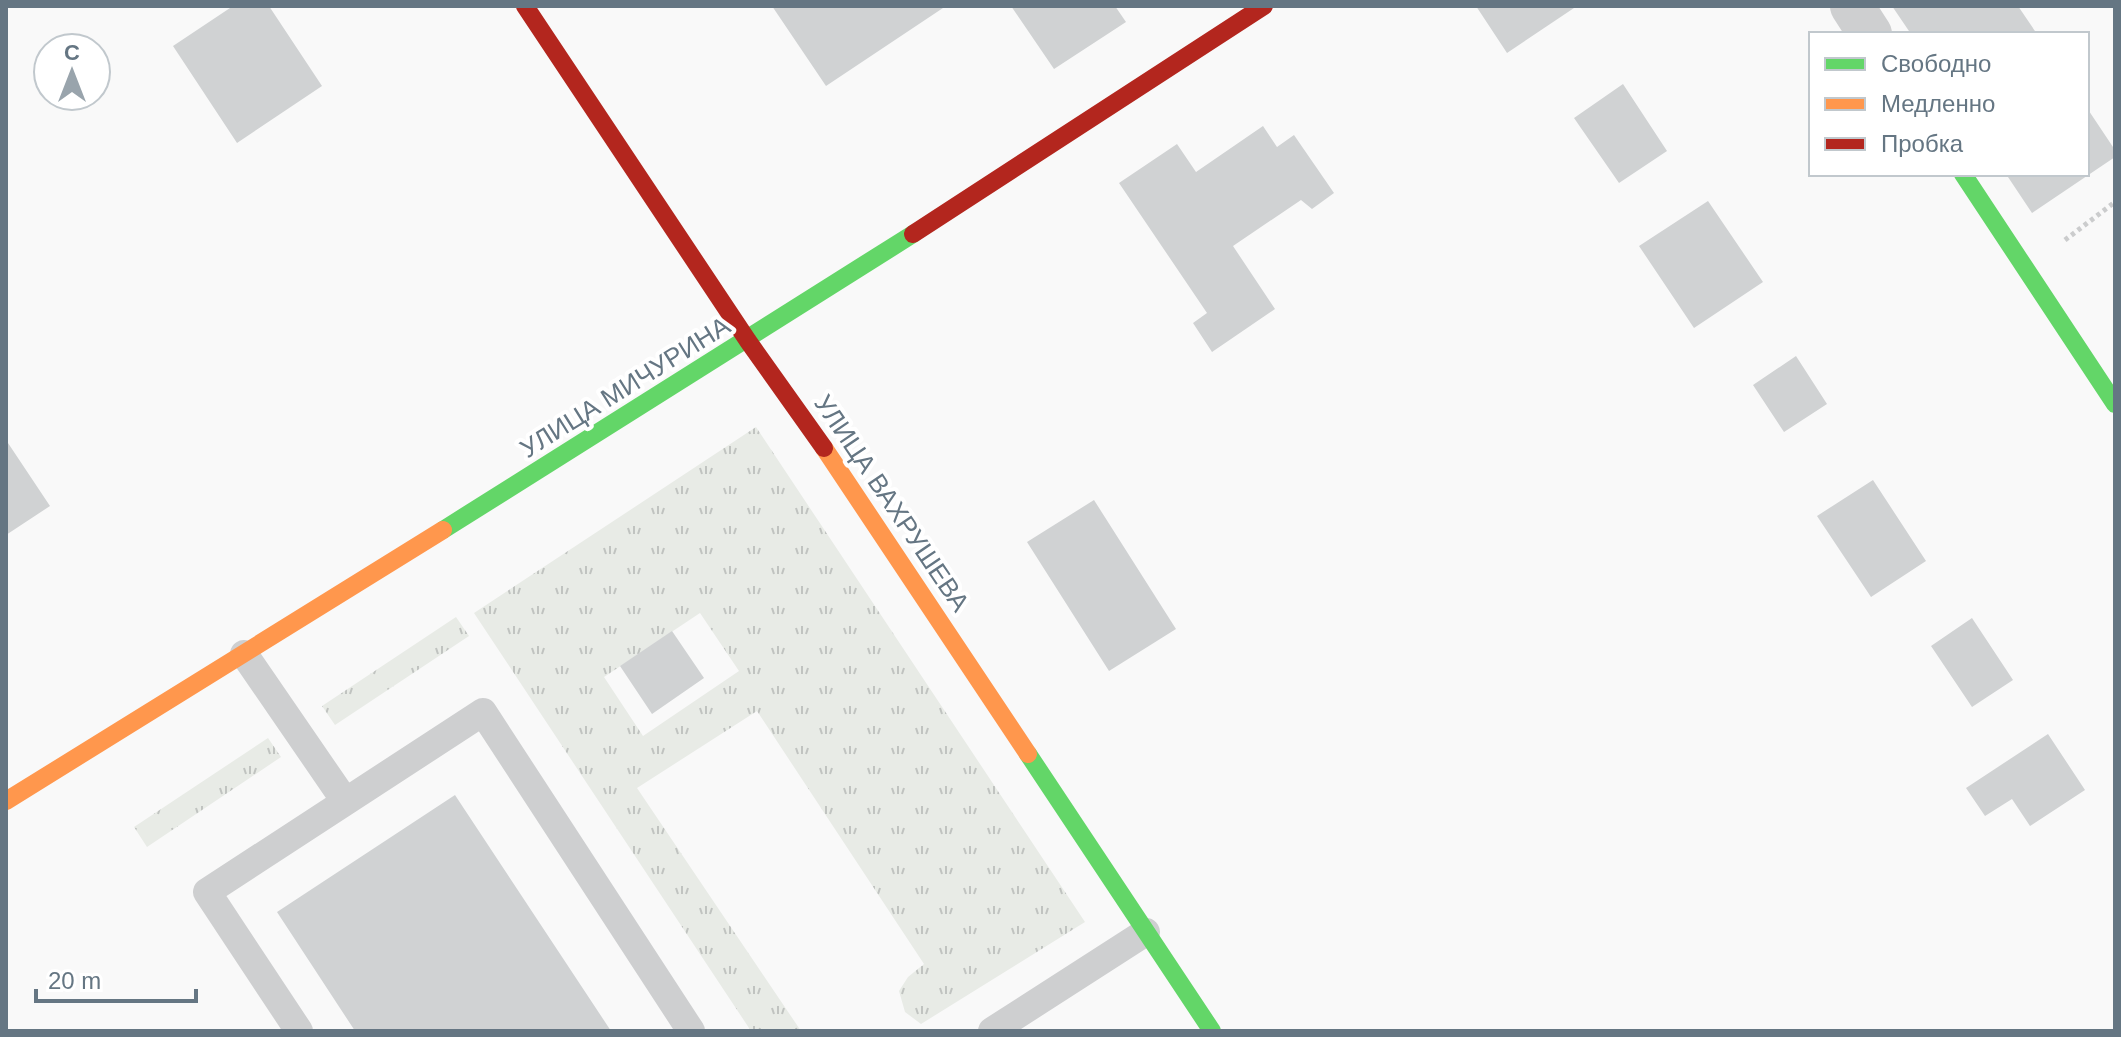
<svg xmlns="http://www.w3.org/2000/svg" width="2121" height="1037" font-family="Arial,sans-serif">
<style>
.grass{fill:url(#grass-tufts);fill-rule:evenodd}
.building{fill:#d0d2d3}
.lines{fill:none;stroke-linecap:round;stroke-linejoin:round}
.path{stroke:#cbcccd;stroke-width:5;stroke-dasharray:4 4;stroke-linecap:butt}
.lane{stroke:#cecfd0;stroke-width:28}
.street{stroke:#cecfd0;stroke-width:44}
.fast{stroke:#63d668;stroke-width:18}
.slow{stroke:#ff974d;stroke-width:18}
.jam{stroke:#b3261e;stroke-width:18}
.labels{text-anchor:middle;stroke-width:8;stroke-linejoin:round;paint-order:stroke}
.street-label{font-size:26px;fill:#657683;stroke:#fff}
</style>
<defs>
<pattern id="grass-tufts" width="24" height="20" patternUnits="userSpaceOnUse" patternTransform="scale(2)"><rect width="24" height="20" fill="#e8ebe6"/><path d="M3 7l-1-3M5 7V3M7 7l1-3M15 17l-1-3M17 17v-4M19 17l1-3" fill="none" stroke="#c0c3c0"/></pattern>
</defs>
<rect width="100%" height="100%" fill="#f9f9f9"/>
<path class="grass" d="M 756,427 L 1085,922 L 921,1024 L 905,1012 L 899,991 L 908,977 L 924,964 L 757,711 L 637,788 L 801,1031 L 751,1031 L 474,613 ZM 700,613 L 739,671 L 643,736 L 604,677 Z
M 456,617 L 469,636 L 335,725 L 322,706 Z
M 268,738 L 281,757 L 147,847 L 134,827 Z"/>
<path class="building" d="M 233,6 L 269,6 L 322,86 L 237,143 L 173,46 Z
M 772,6 L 946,6 L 826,86 Z
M 1011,6 L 1115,6 L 1126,22 L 1054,69 Z
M 1476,6 L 1572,6 L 1574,8 L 1507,53 Z
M 1892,6 L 2018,6 L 2037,34 L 1911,34 Z
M 1623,84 L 1667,151 L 1619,183 L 1574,118 Z
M 2087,108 L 2115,150 L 2115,157 L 2032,213 L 2006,174 L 2087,174 Z
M 1263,126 L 1277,147 L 1294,135 L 1334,193 L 1312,209 L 1301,200 L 1233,246 L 1275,309 L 1212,352 L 1193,323 L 1207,313 L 1119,183 L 1177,144 L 1196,172 Z
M 1708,201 L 1763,282 L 1694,328 L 1639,246 Z
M 1796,356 L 1827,404 L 1784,432 L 1753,385 Z
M 6,440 L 50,506 L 6,535 Z
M 1873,480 L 1926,561 L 1871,597 L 1817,516 Z
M 1094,500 L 1176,629 L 1109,671 L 1027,542 Z
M 1972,618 L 2013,680 L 1972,707 L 1931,646 Z
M 672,631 L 704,678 L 652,714 L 620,666 Z
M 2048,734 L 2085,790 L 2030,826 L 2012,799 L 1985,816 L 1966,788 Z
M 455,795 L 611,1031 L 355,1031 L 277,912 Z"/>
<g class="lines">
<path class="path" d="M 2065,240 L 2115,202"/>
<path class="lane" d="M 244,654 L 345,801
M 299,1031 L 207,892 L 483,712 L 691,1031
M 992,1031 L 1146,932"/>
<path class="street" d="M 1852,6 L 1870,34"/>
<path class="fast" d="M 1963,174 L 2115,404
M 443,530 L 913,234
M 1028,754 L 1212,1031"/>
<path class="slow" d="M 824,448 L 1028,754
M 6,801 L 443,530"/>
<path class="jam" d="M 525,6 L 748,341 L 824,448
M 913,234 L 1264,6"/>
</g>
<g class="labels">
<g class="street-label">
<text transform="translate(625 387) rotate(-32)" y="9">УЛИЦА МИЧУРИНА</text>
<text transform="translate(892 503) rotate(56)" y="9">УЛИЦА ВАХРУШЕВА</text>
</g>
</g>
<rect width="2121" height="1037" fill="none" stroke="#657683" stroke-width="16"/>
<rect x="1809" y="32" width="280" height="144" fill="#ffffff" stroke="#c1c8cd" stroke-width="2"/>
<rect x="1825" y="58" width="40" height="12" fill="#63d668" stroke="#c1c8cd" stroke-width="2"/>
<text x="1881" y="72" font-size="24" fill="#657683">Свободно</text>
<rect x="1825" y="98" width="40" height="12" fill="#ff974d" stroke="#c1c8cd" stroke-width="2"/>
<text x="1881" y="112" font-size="24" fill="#657683">Медленно</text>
<rect x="1825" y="138" width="40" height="12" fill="#b3261e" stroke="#c1c8cd" stroke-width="2"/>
<text x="1881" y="152" font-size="24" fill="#657683">Пробка</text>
<g transform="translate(72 72)"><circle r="38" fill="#ffffff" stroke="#c1c8cd" stroke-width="2"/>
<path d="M0-6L14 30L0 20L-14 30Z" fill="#99a4ac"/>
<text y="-12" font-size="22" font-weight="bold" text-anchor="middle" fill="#657683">С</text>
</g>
<path d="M36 989v12h160v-12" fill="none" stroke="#657683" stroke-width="4"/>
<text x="48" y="989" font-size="24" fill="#657683" stroke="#ffffff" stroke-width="6" paint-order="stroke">20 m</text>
</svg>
